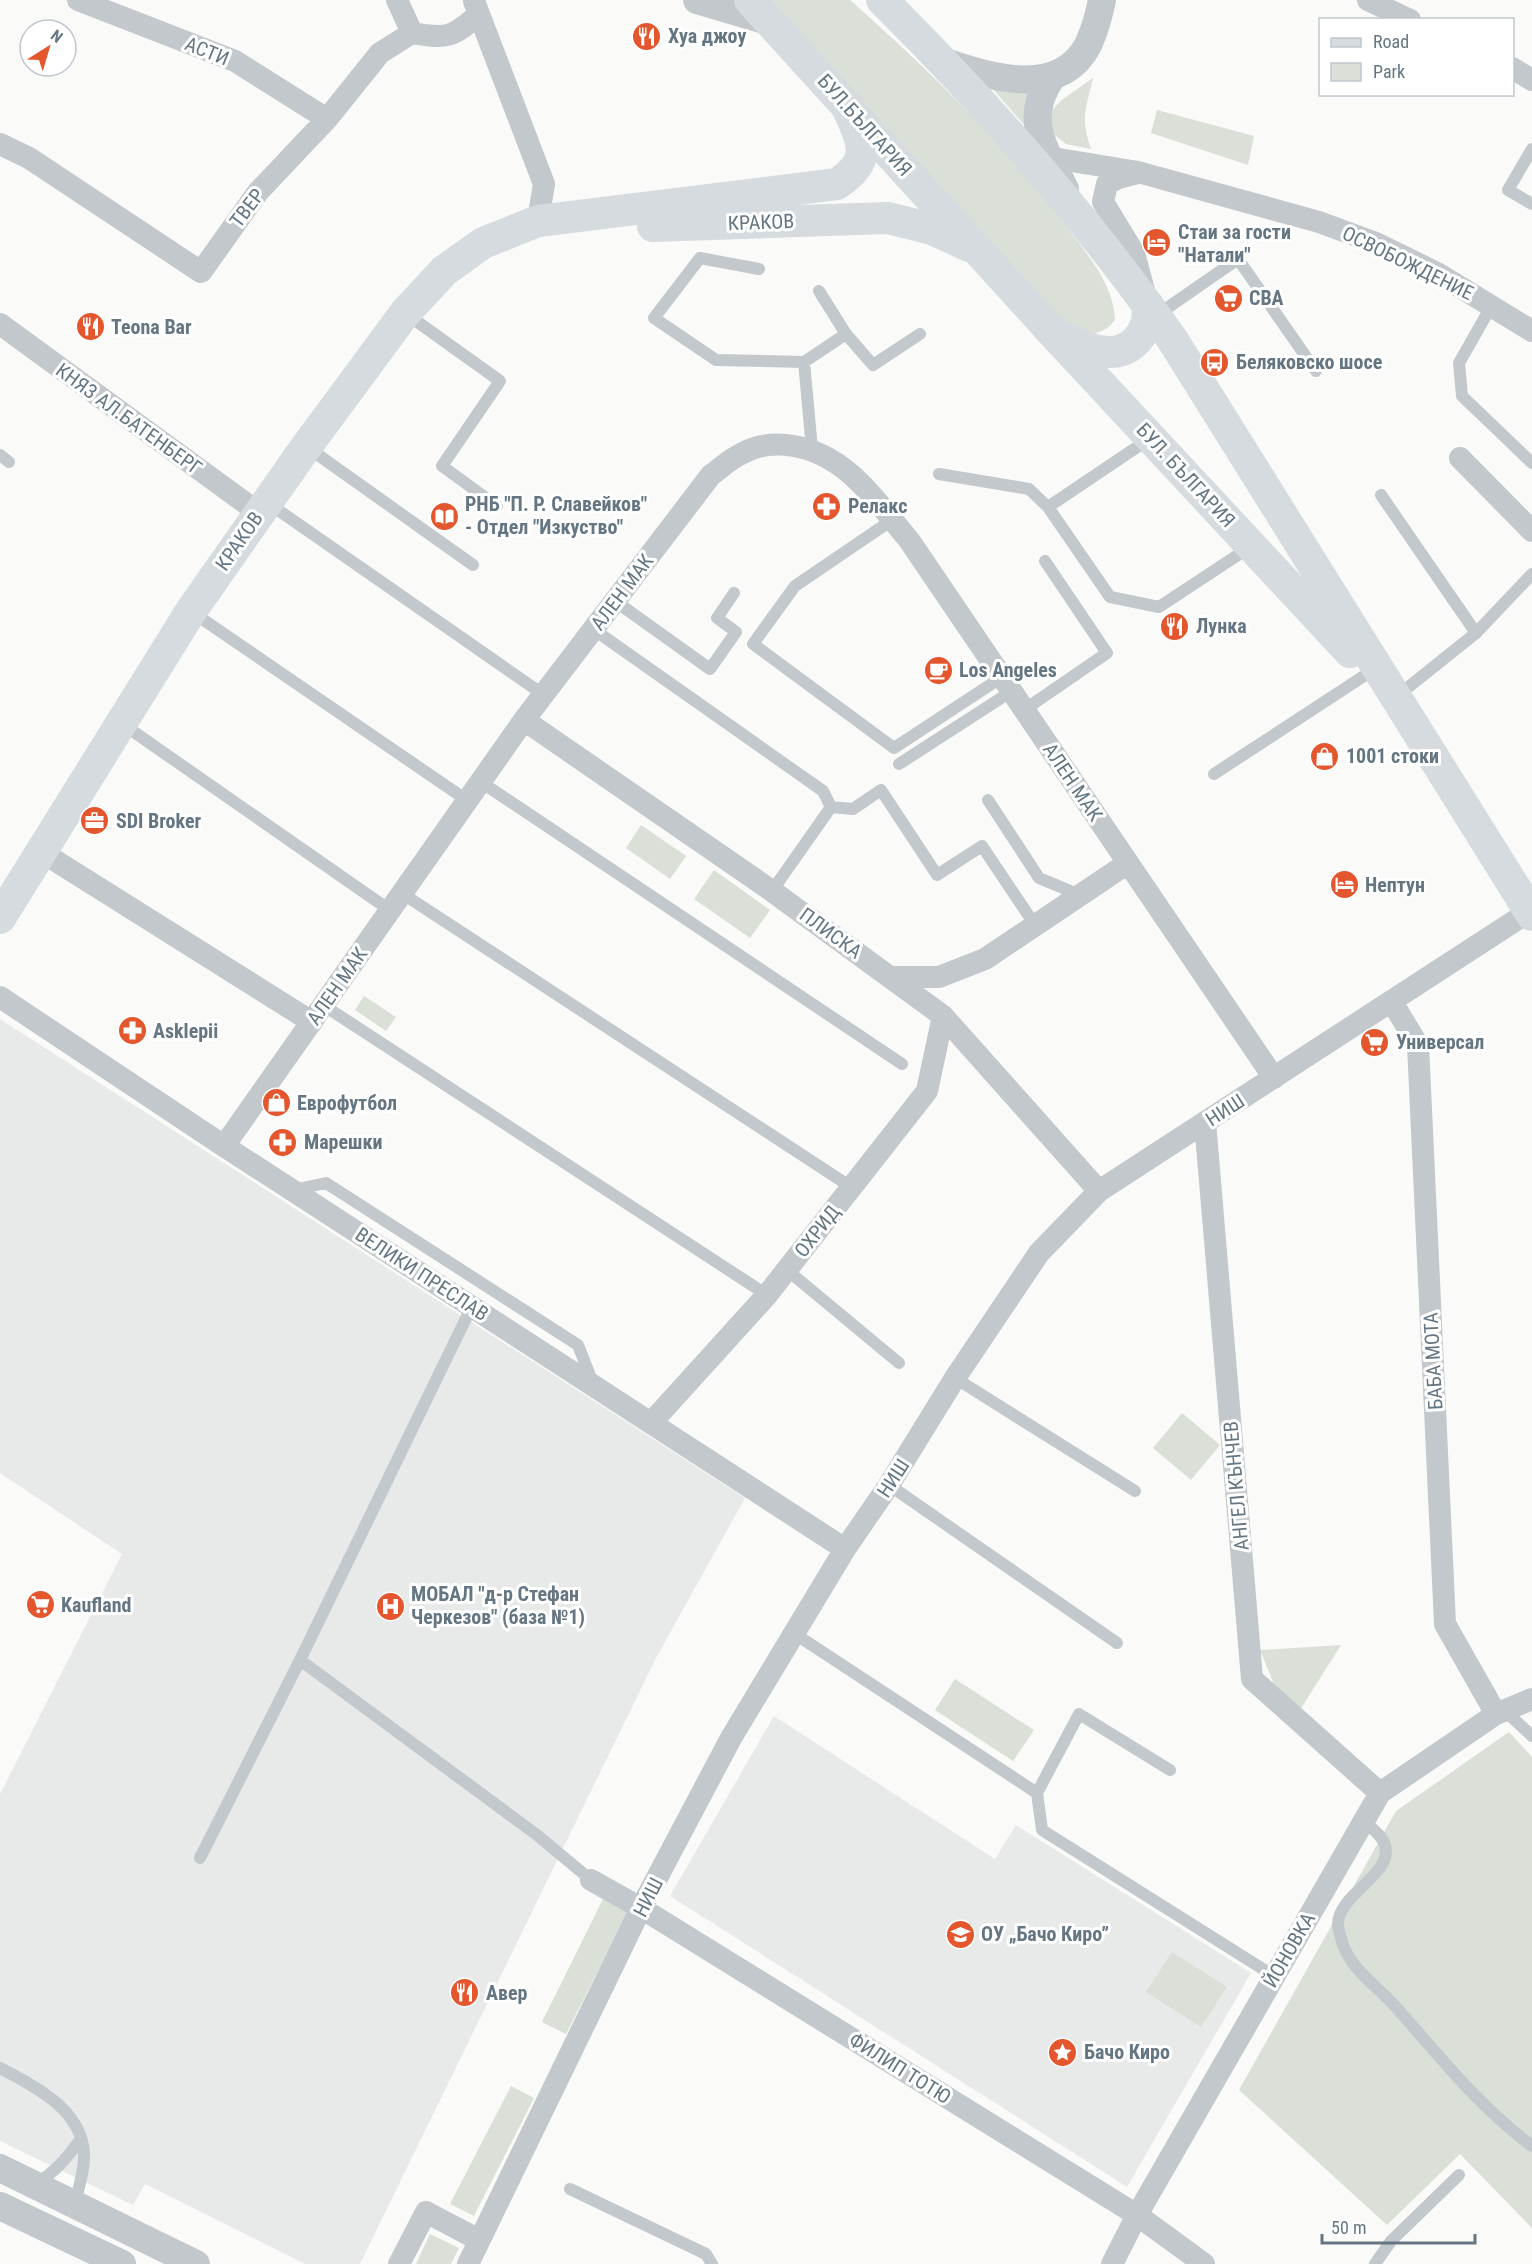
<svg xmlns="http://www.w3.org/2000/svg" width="1532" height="2264" font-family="'Roboto Condensed',sans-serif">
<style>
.built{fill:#e8e9e9}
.green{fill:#dadfd7}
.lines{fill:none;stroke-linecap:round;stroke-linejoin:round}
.service{stroke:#c3c8cc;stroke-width:12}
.minor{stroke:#c3c8cc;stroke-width:22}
.tertiary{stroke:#c3c8cc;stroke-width:28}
.secondary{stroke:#d6dbdf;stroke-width:32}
.labels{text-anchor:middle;stroke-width:6;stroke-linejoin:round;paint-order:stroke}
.poi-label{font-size:20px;font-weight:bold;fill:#657683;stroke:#fff;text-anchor:start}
.street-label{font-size:20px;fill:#657683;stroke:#fff}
</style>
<rect width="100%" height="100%" fill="#fafaf8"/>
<path class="built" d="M 0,1019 L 745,1498 L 656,1658 L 360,2264 L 305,2264 L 145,2184 L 133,2205 L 0,2141 L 0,1794 L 122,1554 L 0,1473 Z
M 774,1716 L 995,1859 L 1016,1825 L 1251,1973 L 1127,2187 L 670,1896 Z"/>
<path class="green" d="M 771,0 L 850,0 C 931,72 1009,148 1073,235 C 1092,260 1114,288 1115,320 C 1098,341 1083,333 1061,324 Z
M 1093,78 C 1086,109 1080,117 1091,149 L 1066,144 L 1051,132 L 1051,111 L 1063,99 Z
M 1033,85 L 1024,111 L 1025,126 L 991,87 Z
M 1157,110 L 1254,136 L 1248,165 L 1151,133 Z
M 641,825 L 686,856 L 670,879 L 626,848 Z
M 714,870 L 770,910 L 750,938 L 694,899 Z
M 364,996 L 396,1017 L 386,1031 L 355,1010 Z
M 1182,1413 L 1220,1445 L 1191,1480 L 1153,1448 Z
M 1341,1645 L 1300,1710 L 1275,1687 L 1260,1650 Z
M 955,1679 L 1034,1730 L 1013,1761 L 935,1710 Z
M 1509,1732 L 1532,1757 L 1532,2228 L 1460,2154 L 1387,2225 L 1239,2090 L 1396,1811 Z
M 603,1899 L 628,1911 L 566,2034 L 542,2022 Z
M 1172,1952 L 1227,1987 L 1201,2027 L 1146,1992 Z
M 511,2086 L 534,2098 L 474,2216 L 450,2204 Z
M 430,2234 L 459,2248 L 451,2264 L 416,2264 Z"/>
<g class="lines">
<path class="service" d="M 1532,149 L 1508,190 L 1532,204
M 759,269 L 700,258 L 654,318 L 716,360 L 804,362
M 1492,305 L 1459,363 L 1462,396 L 1532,463
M 405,313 L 500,381 L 442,466 L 497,506
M 1157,315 L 1238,259 L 1316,371
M 846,334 L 873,365 L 920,334
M 307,447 L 473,565
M 812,449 L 804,362 L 846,334 L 819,291
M 0,455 L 9,462
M 939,474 L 1029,489 L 1048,507 L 1110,597 L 1159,607 L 1250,547
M 1381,495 L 1476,633
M 268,503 L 544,695
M 1048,507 L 1149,439
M 892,520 L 795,586 L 753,644 L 894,748 L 1002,677
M 615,601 L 710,669 L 736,632 L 717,618 L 734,593
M 192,612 L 468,801
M 593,629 L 823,791 L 831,807
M 1396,697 L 1476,633 L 1532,574
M 1024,710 L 1107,653 L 1045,561
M 121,723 L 391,911
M 899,764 L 1012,691
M 1214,774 L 1370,672
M 481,782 L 902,1064
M 988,800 L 1039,878 L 1080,895
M 772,891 L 831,807 L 853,809 L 881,790 L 937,875 L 982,846 L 1035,925
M 403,894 L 851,1187
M 323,1005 L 767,1295
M 293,1190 L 326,1183 L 578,1345 L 592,1381
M 787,1270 L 899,1363
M 955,1378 L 1135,1491
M 889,1485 L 1117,1643
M 795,1634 L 1037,1793 L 1042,1830 L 1274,1976
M 300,1660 L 537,1835 L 591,1880
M 1504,1710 L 1532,1736
M 1037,1793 L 1079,1714 L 1170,1770
M 1364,1821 C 1371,1828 1382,1835 1385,1845 C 1394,1874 1339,1893 1338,1924 C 1338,1930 1341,1937 1342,1942 C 1351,1970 1376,1985 1394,2005 C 1440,2056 1476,2104 1532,2146
M 200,1858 L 300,1660 L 472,1306
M 0,2068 C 34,2086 82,2109 84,2154 C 85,2171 78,2188 75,2204
M 37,2183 C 55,2172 67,2158 80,2140
M 570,2189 L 706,2254 L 712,2264
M 1375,2264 L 1391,2241 L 1459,2175"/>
<path class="minor" d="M 78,0 L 235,61 L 327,119
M 397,0 L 412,33
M 1368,0 L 1410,20
M 474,1 L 544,184 L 538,221
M 1512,68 L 1532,80
M 0,144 L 29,158 L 201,272 L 258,192 L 327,119 L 380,53 L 412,33 C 447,39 452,38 479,14
M 1035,155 L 1138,172 L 1319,222 L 1376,243 L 1437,273 L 1532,331
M 1137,173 L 1118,178 L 1107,184 L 1103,202 L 1134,253 L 1145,294
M 0,324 L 259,513
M 1460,458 L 1532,531
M 524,720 L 772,891 L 943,1016 L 1099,1191
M 40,851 L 312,1022
M 892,977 L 939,977 L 985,959 L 1128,863
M 0,997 L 224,1146 L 845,1549
M 1392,1002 L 1418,1045 L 1445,1624 L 1496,1714
M 1205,1122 L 1252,1679 L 1380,1793
M 224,1146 L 524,720 L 711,475 C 721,468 730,459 741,454 C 758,444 776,443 794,446 C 847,455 877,502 909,540 L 1274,1078
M 651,1423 L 767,1295 L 927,1091 L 943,1016
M 591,1880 L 641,1908 L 1137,2215 L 1204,2264
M 399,2264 L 426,2212 L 479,2240
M 468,2264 L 641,1908 L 731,1738 L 845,1549 L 889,1485 L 955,1378 L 1039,1253 L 1099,1191 L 1530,911
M 1112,2264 L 1137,2215 L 1380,1793 L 1496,1714 L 1532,1699"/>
<path class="tertiary" d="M 697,0 L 771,22
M 945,62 C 990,77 1060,99 1088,45 C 1095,30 1099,15 1102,0
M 1052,77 C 1022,119 1045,149 1065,189
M 0,2168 L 196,2264
M 0,2206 L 122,2264"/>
<path class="secondary" d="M 750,0 L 1053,333 L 1350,652
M 882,0 C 988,105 1086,217 1172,339 L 1532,915
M 653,226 L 888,218 L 932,229 L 969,246
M 1062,337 C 1086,348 1116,363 1137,340 C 1147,329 1148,319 1148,305
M 0,918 L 191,611 L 306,447 L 405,313 L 444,271 L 483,243 L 538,221 L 837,184 C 876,158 861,140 846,104"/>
</g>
<defs>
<symbol id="restaurant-disc" viewBox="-11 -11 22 22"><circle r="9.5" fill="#e4572e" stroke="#fff"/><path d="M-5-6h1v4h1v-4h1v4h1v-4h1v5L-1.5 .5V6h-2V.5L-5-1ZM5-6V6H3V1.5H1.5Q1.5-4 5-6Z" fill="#fff"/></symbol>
<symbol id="hotel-disc" viewBox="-11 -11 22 22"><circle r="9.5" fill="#e4572e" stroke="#fff"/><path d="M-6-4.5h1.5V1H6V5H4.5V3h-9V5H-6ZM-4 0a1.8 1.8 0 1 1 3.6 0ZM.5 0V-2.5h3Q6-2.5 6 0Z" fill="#fff"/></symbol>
<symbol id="supermarket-disc" viewBox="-11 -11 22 22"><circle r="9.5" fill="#e4572e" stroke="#fff"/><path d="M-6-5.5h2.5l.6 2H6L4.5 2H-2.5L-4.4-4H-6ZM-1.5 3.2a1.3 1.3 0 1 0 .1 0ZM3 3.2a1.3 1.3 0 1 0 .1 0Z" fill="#fff"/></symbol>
<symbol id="bus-disc" viewBox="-11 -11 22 22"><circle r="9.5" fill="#e4572e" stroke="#fff"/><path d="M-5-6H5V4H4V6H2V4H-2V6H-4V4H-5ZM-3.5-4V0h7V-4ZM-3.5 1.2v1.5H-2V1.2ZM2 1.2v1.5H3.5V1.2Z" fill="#fff"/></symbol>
<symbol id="pharmacy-disc" viewBox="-11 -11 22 22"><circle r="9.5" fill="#e4572e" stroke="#fff"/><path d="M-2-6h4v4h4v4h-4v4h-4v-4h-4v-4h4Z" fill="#fff"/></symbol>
<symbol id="library-disc" viewBox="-11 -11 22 22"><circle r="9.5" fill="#e4572e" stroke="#fff"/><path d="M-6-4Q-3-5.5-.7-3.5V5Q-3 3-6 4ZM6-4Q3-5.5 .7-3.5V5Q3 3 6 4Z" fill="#fff"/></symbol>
<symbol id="cafe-disc" viewBox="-11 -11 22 22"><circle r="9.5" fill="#e4572e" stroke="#fff"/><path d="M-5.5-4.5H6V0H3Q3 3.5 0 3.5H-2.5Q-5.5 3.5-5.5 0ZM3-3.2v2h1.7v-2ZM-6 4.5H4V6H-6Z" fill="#fff"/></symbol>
<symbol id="shop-disc" viewBox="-11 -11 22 22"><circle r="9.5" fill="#e4572e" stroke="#fff"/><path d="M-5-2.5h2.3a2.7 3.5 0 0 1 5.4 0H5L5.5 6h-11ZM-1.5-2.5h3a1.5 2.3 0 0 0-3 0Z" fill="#fff"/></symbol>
<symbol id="office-disc" viewBox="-11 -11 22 22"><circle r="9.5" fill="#e4572e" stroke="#fff"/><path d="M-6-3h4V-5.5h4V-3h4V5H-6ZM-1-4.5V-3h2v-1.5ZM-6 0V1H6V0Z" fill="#fff"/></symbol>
<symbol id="hospital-disc" viewBox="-11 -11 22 22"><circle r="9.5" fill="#e4572e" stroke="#fff"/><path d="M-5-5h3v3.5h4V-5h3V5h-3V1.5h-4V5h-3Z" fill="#fff"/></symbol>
<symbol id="school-disc" viewBox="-11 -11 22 22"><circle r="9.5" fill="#e4572e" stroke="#fff"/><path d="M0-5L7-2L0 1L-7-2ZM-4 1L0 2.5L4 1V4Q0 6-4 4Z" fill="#fff"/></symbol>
<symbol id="sight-disc" viewBox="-11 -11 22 22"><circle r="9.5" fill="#e4572e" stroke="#fff"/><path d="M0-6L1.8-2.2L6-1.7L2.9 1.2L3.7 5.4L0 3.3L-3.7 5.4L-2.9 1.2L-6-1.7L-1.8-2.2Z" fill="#fff"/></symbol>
</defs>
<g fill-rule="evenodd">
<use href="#restaurant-disc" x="630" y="20" width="33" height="33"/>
<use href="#hotel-disc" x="1140" y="226" width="33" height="33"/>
<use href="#supermarket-disc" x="1212" y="282" width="33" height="33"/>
<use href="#restaurant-disc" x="74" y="310" width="33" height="33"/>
<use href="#bus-disc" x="1198" y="346" width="33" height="33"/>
<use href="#pharmacy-disc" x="810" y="490" width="33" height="33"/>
<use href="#library-disc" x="428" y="500" width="33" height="33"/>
<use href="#restaurant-disc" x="1158" y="610" width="33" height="33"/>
<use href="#cafe-disc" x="922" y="654" width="33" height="33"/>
<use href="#shop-disc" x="1308" y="740" width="33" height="33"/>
<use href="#office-disc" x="78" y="804" width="33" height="33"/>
<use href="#hotel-disc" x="1328" y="868" width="33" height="33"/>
<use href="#pharmacy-disc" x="116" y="1014" width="33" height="33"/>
<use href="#supermarket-disc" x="1358" y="1026" width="33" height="33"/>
<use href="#shop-disc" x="260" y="1086" width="33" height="33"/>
<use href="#pharmacy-disc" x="266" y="1126" width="33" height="33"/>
<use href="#supermarket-disc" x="24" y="1588" width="33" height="33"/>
<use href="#hospital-disc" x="374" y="1590" width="33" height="33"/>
<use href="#school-disc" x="944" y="1918" width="33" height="33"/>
<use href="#restaurant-disc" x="448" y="1976" width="33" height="33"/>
<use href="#sight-disc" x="1046" y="2036" width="33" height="33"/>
</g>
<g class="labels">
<g class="poi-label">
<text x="668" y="43">Хуа джоу</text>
<text x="1178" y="239">Стаи за гости<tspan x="1178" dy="23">"Натали"</tspan></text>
<text x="1249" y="305">CBA</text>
<text x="111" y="334">Teona Bar</text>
<text x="1236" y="369">Беляковско шосе</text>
<text x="465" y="511">РНБ "П. Р. Славейков"<tspan x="465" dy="23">- Отдел "Изкуство"</tspan></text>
<text x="848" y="513">Релакс</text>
<text x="1196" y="633">Лунка</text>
<text x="959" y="677">Los Angeles</text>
<text x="1346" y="763">1001 стоки</text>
<text x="116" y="828">SDI Broker</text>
<text x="1365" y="892">Нептун</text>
<text x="153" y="1038">Asklepii</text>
<text x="1396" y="1049">Универсал</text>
<text x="297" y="1110">Еврофутбол</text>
<text x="304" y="1149">Марешки</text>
<text x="411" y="1601">МОБАЛ "д-р Стефан<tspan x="411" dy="23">Черкезов" (база №1)</tspan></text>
<text x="61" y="1612">Kaufland</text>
<text x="981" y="1941">ОУ „Бачо Киро”</text>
<text x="486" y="2000">Авер</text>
<text x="1084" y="2059">Бачо Киро</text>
</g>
<g class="street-label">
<text transform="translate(207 51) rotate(22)" y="7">АСТИ</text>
<text transform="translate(865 125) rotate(48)" y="7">БУЛ.БЪЛГАРИЯ</text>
<text transform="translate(247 208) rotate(-53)" y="7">ТВЕР</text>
<text transform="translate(761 222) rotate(-2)" y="7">КРАКОВ</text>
<text transform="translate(1408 263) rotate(26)" y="7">ОСВОБОЖДЕНИЕ</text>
<text transform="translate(129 419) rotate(36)" y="7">КНЯЗ АЛ.БАТЕНБЕРГ</text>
<text transform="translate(1186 475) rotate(47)" y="7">БУЛ. БЪЛГАРИЯ</text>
<text transform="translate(239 541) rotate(-55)" y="7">КРАКОВ</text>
<text transform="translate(622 592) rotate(-53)" y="7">АЛЕН МАК</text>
<text transform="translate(1073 782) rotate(56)" y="7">АЛЕН МАК</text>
<text transform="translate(831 933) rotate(36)" y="7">ПЛИСКА</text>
<text transform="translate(337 986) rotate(-55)" y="7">АЛЕН МАК</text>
<text transform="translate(1225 1110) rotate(-33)" y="7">НИШ</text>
<text transform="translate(817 1231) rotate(-52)" y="7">ОХРИД</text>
<text transform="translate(422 1274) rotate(33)" y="7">ВЕЛИКИ ПРЕСЛАВ</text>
<text transform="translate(1433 1361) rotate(-93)" y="7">БАБА МОТА</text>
<text transform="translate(893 1478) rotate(-57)" y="7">НИШ</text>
<text transform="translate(1236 1486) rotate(-95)" y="7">АНГЕЛ КЪНЧЕВ</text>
<text transform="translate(648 1897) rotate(-63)" y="7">НИШ</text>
<text transform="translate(1289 1950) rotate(-60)" y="7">ЙОНОВКА</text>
<text transform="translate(900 2068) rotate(32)" y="7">ФИЛИП ТОТЮ</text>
</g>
</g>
<rect x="1319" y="18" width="195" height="78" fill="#ffffff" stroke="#c1c8cd" stroke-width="1.5"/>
<rect x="1331" y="38" width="30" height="9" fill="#d6dbdf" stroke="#c1c8cd" stroke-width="1.5"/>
<text x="1373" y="48" font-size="18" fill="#657683">Road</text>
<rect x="1331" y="63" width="30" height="18" fill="#dadfd7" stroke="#c1c8cd" stroke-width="1.5"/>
<text x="1373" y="78" font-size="18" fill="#657683">Park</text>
<g transform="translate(48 48) rotate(37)"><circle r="28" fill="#ffffff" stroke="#c1c8cd" stroke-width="1.5"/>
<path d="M0-4.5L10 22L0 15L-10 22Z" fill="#e4572e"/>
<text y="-9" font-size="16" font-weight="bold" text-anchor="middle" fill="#657683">N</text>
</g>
<path d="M1322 2234v9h153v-9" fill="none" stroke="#657683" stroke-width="3"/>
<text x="1331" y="2234" font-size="18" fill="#657683" stroke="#ffffff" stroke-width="4.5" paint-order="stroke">50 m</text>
</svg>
